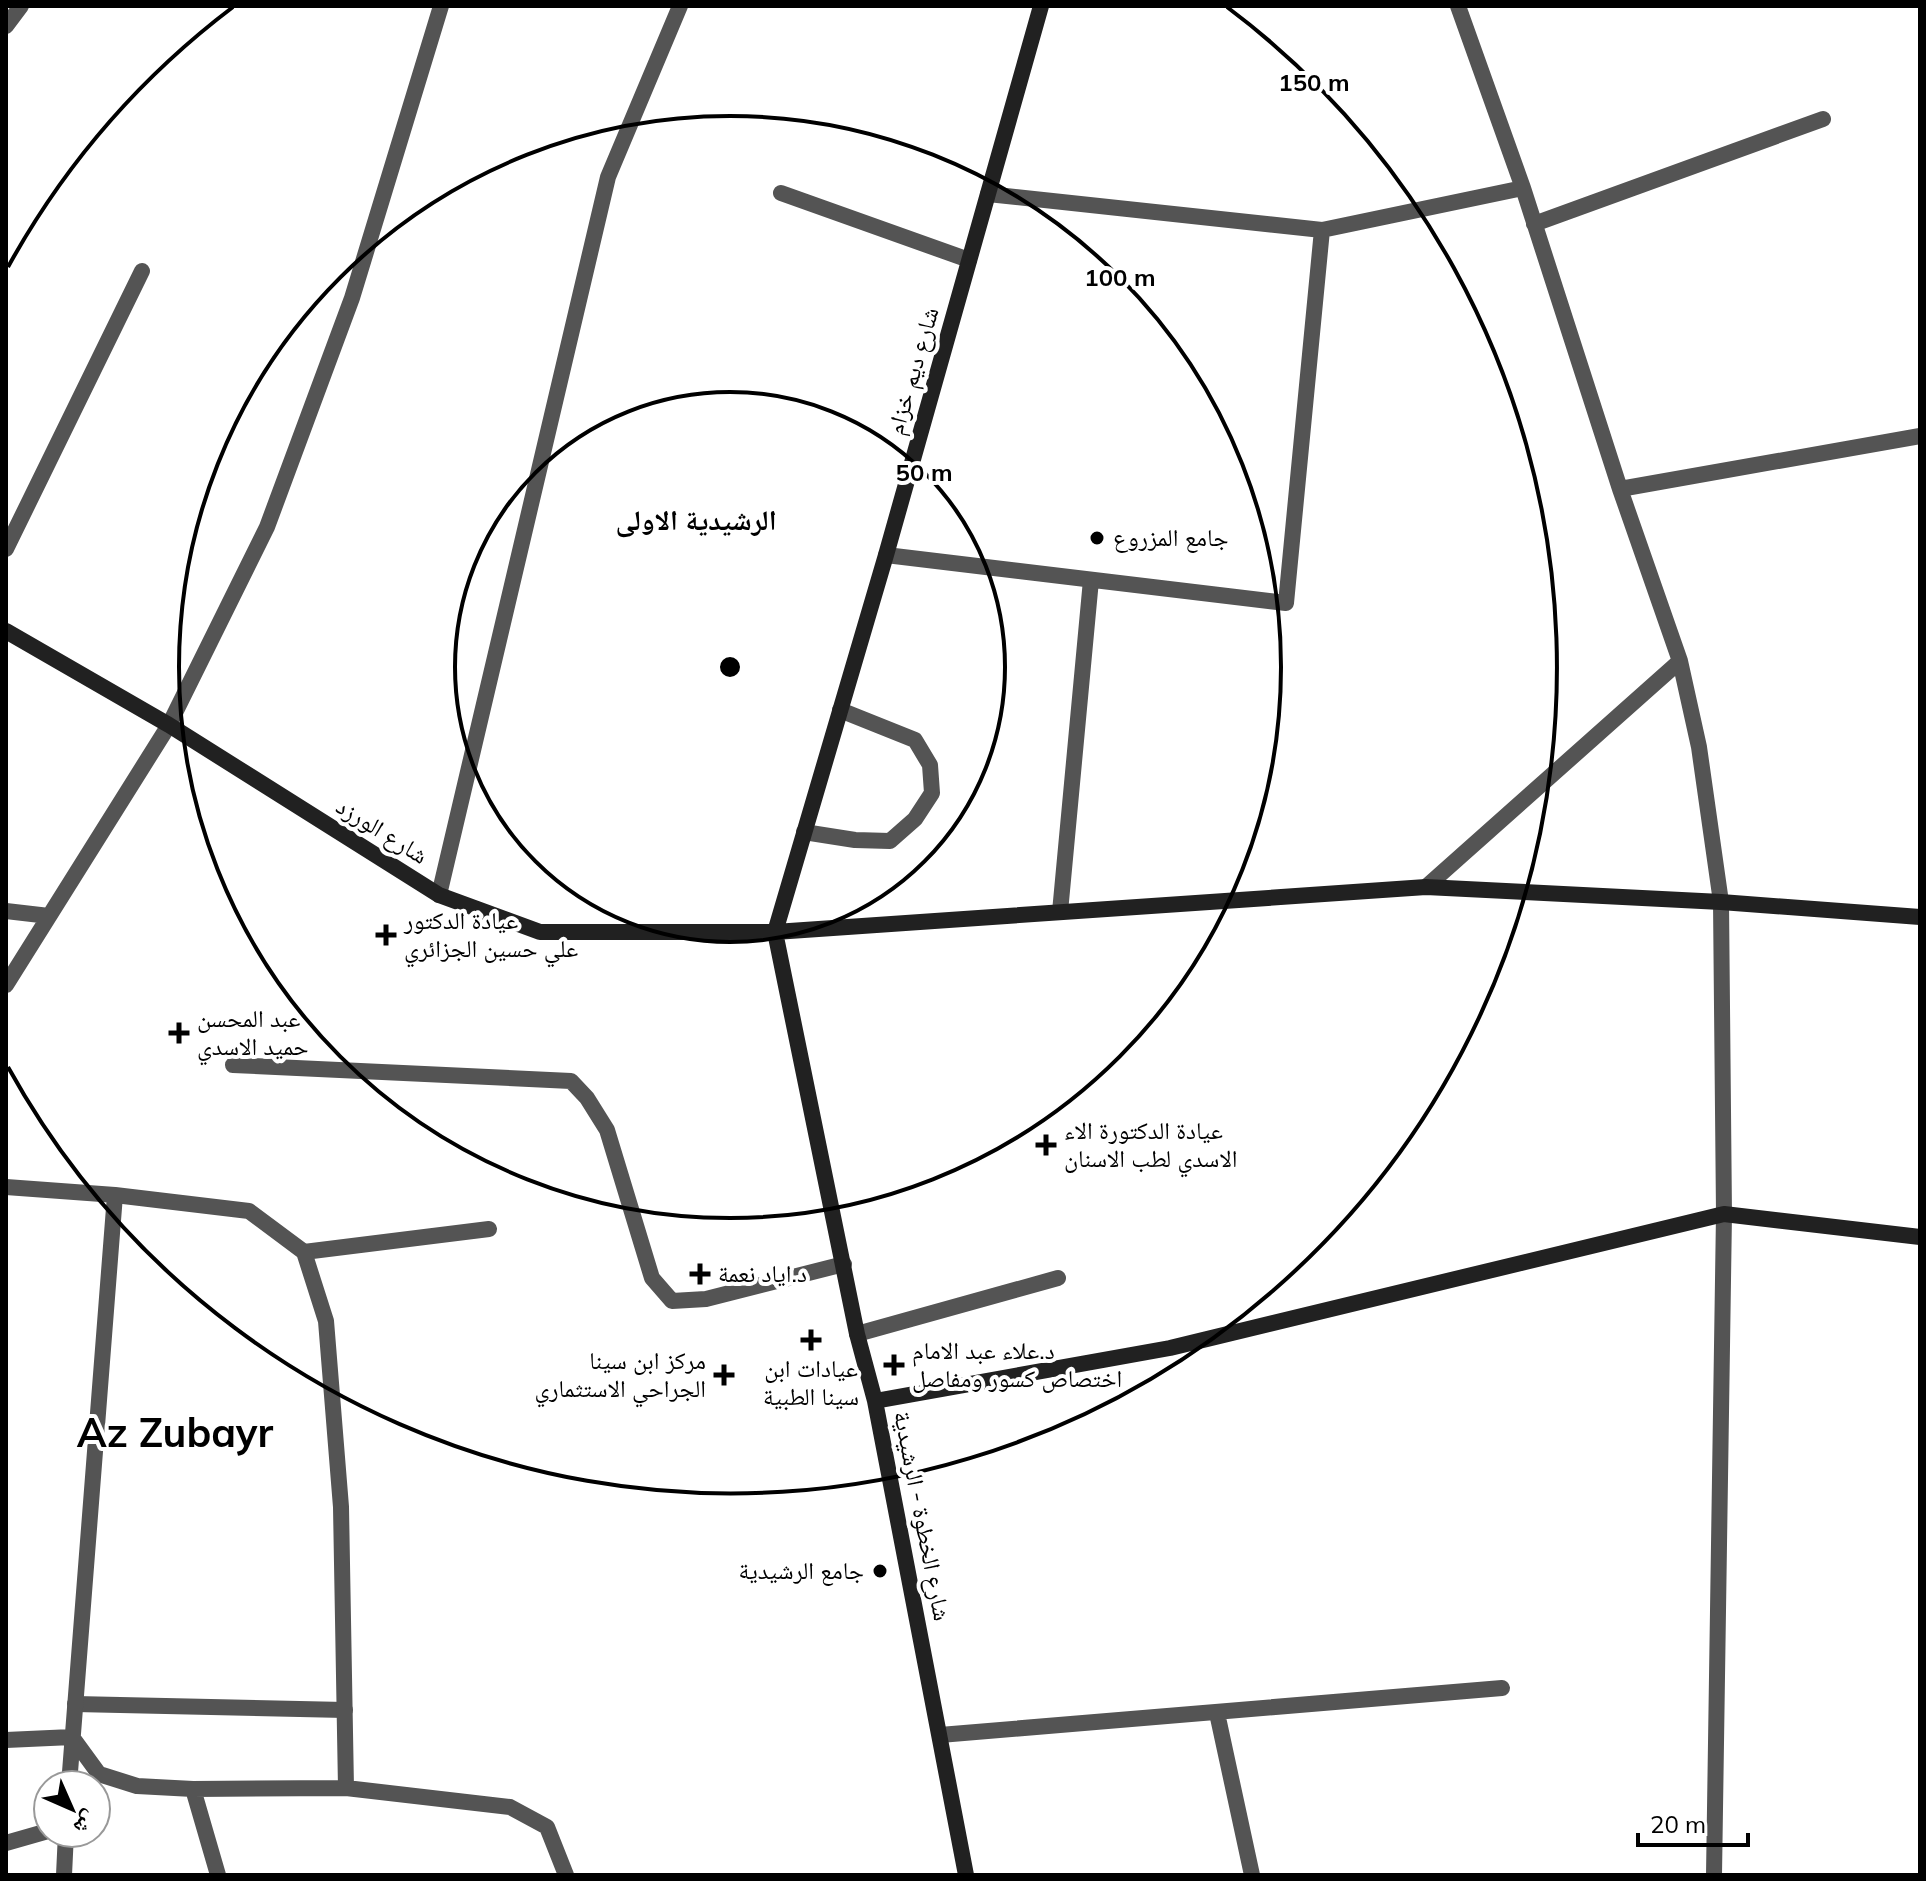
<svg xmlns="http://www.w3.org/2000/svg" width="1926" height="1881" font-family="Mulish,'Noto Naskh Arabic',sans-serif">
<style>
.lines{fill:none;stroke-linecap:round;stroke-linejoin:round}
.lane{stroke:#545454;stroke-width:16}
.street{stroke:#545454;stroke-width:16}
.secondary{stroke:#212121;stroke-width:16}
.ring{fill:none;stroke:#000;stroke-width:4}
.poi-dot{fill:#000;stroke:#fff;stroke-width:3}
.labels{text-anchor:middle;stroke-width:8;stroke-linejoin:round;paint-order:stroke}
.street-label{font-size:24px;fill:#000;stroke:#fff}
.poi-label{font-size:24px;fill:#000;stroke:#fff;text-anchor:start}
.quarter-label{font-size:28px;font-weight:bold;fill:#000;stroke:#fff}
.town-label{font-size:40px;font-weight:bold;fill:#000;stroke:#fff}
.centre{fill:#000;stroke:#fff;stroke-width:4}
.ring-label{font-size:24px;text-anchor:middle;font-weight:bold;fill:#000;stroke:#fff;stroke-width:8;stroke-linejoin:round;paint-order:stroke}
</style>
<rect width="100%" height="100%" fill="#fff"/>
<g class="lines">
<path class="lane" d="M 781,193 L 969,260
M 804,832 L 855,840 L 890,841 L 915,819 L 932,793 L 930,765 L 915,740 L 840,710
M 304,1252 L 489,1229
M 857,1334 L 1058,1278
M 75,1704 L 345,1710
M 6,1843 L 48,1831"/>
<path class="street" d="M 1458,6 L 1523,188 L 1620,489 L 1680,661 L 1699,747 L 1721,902 L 1724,1214 L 1714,1875
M 6,26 L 21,6
M 988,194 L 1322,230 L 1523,188
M 1534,224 L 1823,119
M 1620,489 L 1920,436
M 6,549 L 142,271
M 886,555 L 1286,603 L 1322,230
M 1426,887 L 1680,661
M 439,895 L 608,177 L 680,6
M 6,911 L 49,916
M 1060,912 L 1091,580
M 6,985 L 169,725 L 267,527 L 352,298 L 441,6
M 233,1065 L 571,1081 L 587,1098 L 607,1130 L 652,1278 L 672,1301 L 706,1299 L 844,1264
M 6,1187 L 115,1195 L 249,1211 L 304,1252 L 326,1321 L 341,1507 L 346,1788
M 1217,1713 L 1252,1875
M 940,1735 L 1502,1688
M 6,1740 L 72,1737 L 99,1774 L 137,1786 L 193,1789 L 346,1788 L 510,1807 L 547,1827 L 566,1875
M 69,1785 L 115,1195
M 193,1789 L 218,1875
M 64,1875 L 66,1833"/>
<path class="secondary" d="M 6,631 L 169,725 L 439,895 L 540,932 L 775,932 L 1426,887 L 1721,902 L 1920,917
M 875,1401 L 1170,1348 L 1724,1214 L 1920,1237
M 966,1875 L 875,1401 L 857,1334 L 775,932 L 886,555 L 1041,6"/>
</g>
<g class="ring">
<circle cx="730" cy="667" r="275"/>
<circle cx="730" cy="667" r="551"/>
<path d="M8 267A826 826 0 0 1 233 7M1227 7A826 826 0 1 1 8 1067"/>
</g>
<g class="poi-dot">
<circle cx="1097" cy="538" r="8"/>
<path d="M382 923h8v8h8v8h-8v8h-8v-8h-8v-8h8z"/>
<path d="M175 1021h8v8h8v8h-8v8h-8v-8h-8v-8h8z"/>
<path d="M1042 1133h8v8h8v8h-8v8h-8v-8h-8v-8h8z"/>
<path d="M696 1262h8v8h8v8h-8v8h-8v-8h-8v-8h8z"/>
<path d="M807 1328h8v8h8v8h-8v8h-8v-8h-8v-8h8z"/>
<path d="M890 1353h8v8h8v8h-8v8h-8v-8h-8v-8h8z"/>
<path d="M720 1363h8v8h8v8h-8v8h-8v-8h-8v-8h8z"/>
<circle cx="880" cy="1571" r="8"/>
</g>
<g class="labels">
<g class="street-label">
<text transform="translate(913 371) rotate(-74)" y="8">شارع ديم خزام</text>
<text transform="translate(382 831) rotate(32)" y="8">شارع الورزد</text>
<text transform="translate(922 1516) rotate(79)" y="8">شارع الخطوة - الرشيدية</text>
</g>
<g class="poi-label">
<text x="1113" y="546">جامع المزروع</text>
<text x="404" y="929">عيادة الدكتور<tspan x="404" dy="28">علي حسين الجزائري</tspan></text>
<text x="197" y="1027">عبد المحسن<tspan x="197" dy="28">حميد الاسدي</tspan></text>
<text x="1064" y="1139">عيادة الدكتورة الاء<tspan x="1064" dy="28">الاسدي لطب الاسنان</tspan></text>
<text x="718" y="1282">د.اياد نعمة</text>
<text x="912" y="1359">د.علاء عبد الامام<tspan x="912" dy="28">اختصاص كسور ومفاصل</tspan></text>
<text x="706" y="1369" text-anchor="end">مركز ابن سينا<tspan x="706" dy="28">الجراحي الاستثماري</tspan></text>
<text x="811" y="1377" text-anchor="middle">عيادات ابن<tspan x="811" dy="28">سينا الطبية</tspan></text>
<text x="864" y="1579" text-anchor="end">جامع الرشيدية</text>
</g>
<g class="quarter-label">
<text x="696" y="530">الرشيدية الاولى</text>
</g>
<g class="town-label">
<text x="175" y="1447">Az Zubayr</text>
</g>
</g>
<circle cx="730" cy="667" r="12" class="centre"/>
<g class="ring-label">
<text x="1314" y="91">150 m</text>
<text x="1120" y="286">100 m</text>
<text x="924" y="481">50 m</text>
</g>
<rect width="1926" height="1881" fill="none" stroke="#000000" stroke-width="16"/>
<g transform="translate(72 1809) rotate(135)"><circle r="38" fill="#ffffff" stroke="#999999" stroke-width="2"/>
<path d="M0-6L14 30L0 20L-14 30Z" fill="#000000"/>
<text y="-12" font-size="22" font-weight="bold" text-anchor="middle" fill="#000000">ش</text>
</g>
<path d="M1638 1833v12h110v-12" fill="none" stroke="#000000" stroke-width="4"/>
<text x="1650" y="1833" font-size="24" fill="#000000" stroke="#ffffff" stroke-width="6" paint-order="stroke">20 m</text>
</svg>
